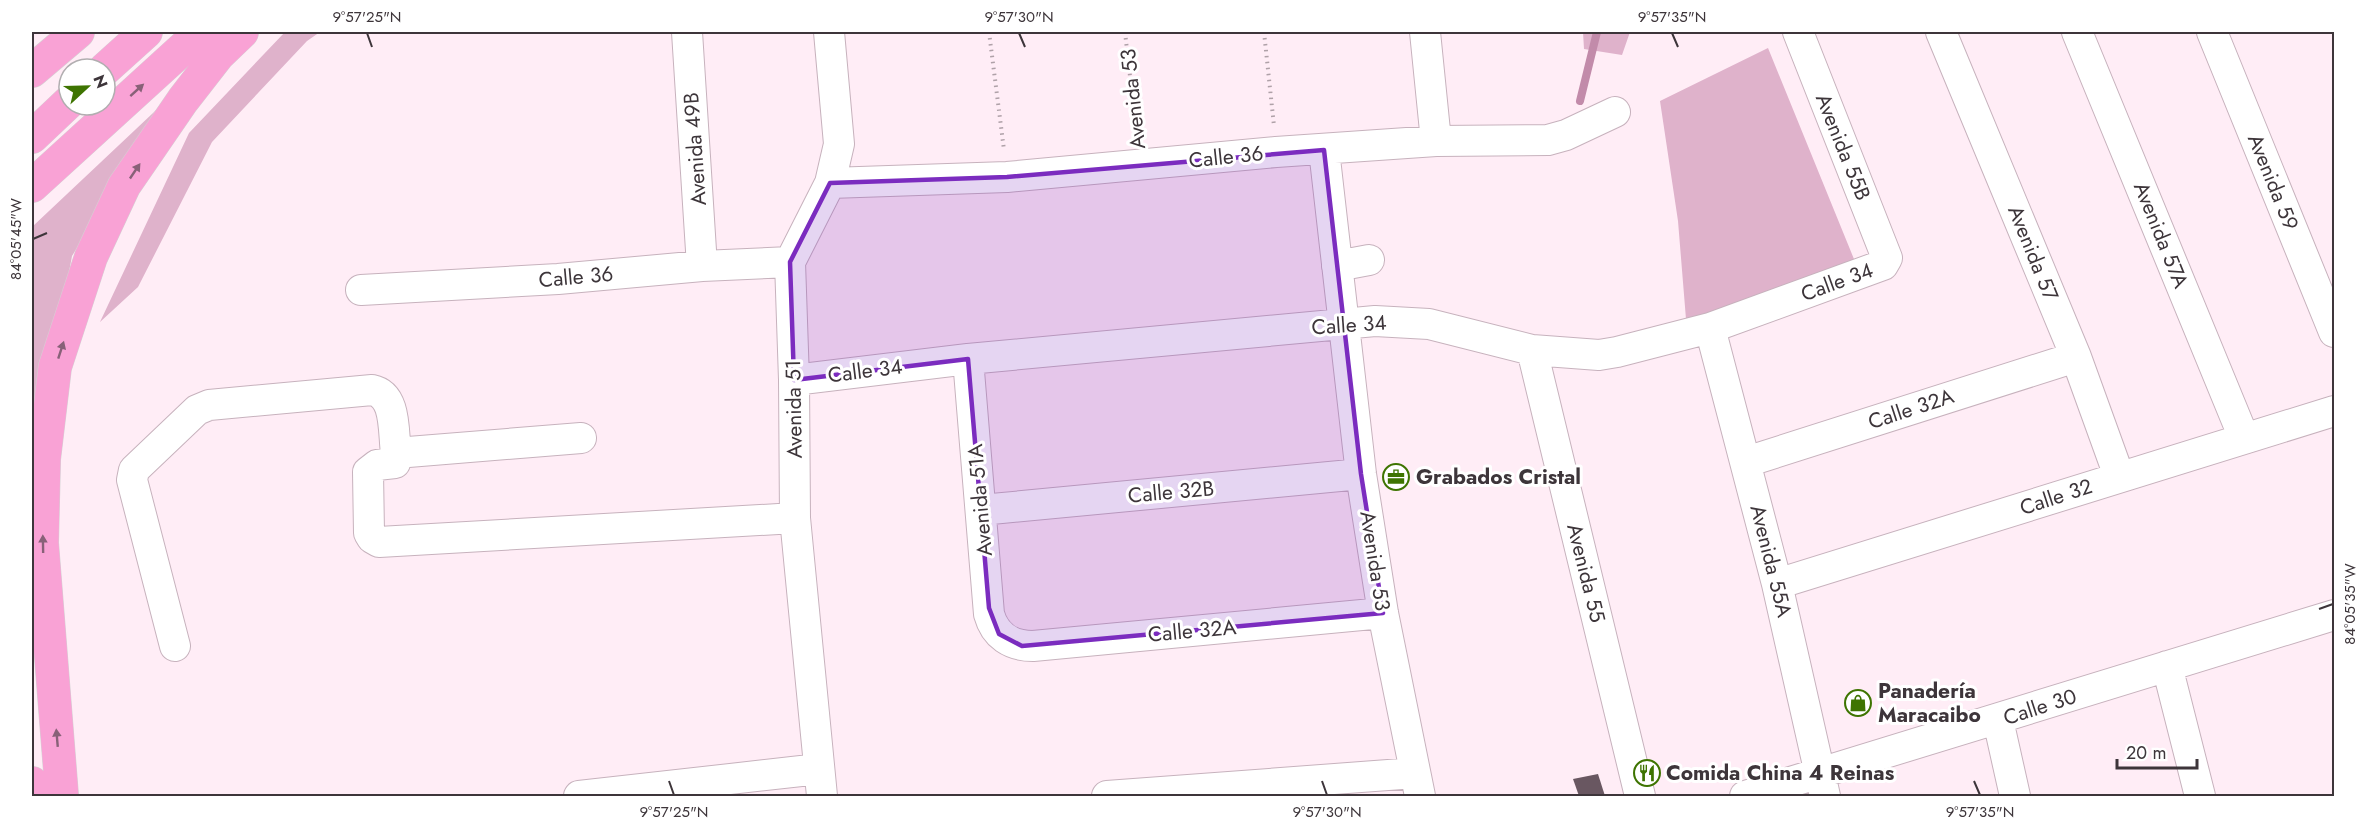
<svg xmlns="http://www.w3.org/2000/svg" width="2366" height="828" font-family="Jost,sans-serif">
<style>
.green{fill:#dfb2cb}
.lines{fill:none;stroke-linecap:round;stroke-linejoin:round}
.stream{stroke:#c28baa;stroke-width:8}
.building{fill:#695761}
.minor-casing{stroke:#c7b2bd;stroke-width:32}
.highway-casing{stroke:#d4d3d4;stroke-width:34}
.path{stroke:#afa1a8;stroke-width:4;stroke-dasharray:1.5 4.5;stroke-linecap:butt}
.minor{stroke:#fff;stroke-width:30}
.highway{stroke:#f9a2d5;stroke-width:33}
.oneway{fill:#886178}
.marked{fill:#7b2cbf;fill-opacity:0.2;stroke:#7b2cbf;stroke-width:4.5;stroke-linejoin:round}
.ticks{fill:none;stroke:#3d353a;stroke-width:2}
.labels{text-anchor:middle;stroke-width:6;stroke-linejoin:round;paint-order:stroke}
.street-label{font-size:21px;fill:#3d353a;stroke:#fff}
.poi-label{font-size:21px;font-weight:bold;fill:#3d353a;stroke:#fff;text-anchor:start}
.neatline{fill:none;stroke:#3d353a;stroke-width:2}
.ticks-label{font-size:15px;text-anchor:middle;fill:#3d353a}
</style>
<rect width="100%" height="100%" fill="#ffedf6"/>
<path class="green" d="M 285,32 L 320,32 L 307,41 L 212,142 L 138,287 L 100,322 L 189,133 Z
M 1583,32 L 1630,32 L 1622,55 L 1584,49 Z
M 1768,48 L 1856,264 L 1736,307 L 1686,319 L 1678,221 L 1660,101 Z
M 170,97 L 72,256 L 32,474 L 32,227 Z"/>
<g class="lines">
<path class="stream" d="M 1580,101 L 1597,32"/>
</g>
<path class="building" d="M 1598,774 L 1605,796 L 1579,796 L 1573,779 Z"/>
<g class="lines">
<defs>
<path id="minor" d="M 687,32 L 702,266
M 1425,32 L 1436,141
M 1941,32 L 2076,357 L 2119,476
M 2077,32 L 2244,438
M 2212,32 L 2334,332
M 1324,150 L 1361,474 L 1383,613 L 1420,796
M 830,183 L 1007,177 L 1276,152 L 1436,141 L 1548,140 L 1566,135 L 1615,112
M 1337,266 L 1369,260
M 361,290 L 558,279 L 702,266 L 790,262
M 1710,328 L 1777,584 L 1825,796
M 1532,350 L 1640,796
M 968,359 L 989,614 C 995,636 1011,646 1033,646 L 1383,613
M 794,380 L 968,359 L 1375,321 L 1429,324 L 1532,350 L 1599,355 L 1617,352 L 1710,328 L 1883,265 L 1887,258 L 1798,32
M 581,438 L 396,453 L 395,463 L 377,465 L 368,472 L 369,533 L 372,538 L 379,542 L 795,518
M 1746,462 L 2076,357
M 981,510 L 1361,474
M 1777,584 L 2334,411
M 175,646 L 132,480 L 134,470 L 197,410 L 209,405 L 372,390 C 397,395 393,432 396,453
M 2167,666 L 2200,796
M 1998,720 L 2015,796
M 579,796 L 819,769
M 822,796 L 795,518 L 794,380 L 790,262 L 830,183 L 839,144 L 829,32
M 1107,796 L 1415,773
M 1745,796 L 2334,615"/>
<path id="highway" d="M 105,69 L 146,32
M 32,71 L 78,32
M 32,137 L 69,102
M 32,186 L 201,32
M 32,783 L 35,796
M 62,796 L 42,543 L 44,459 L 55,367 L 91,257 L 124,186 L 183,100 L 218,55 L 242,32"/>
</defs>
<use href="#minor" class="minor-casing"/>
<use href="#highway" class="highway-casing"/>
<path class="path" d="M 989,32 L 1004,150
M 1125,32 L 1137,138
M 1264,32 L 1274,126"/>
<use href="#minor" class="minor"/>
<use href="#highway" class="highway"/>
</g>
<defs><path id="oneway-solid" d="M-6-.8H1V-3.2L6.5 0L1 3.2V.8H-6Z" transform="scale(1.5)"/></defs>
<g class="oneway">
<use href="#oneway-solid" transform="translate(137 90) rotate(-42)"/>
<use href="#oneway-solid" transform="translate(135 171) rotate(-56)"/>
<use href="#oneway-solid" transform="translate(61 350) rotate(-72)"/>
<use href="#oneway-solid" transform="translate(43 544) rotate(-91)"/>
<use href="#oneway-solid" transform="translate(57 738) rotate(-95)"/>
</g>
<path class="marked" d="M 1324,150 L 1361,474 L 1383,613 L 1022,646 L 999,634 L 989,608 L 968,359 L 794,380 L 790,262 L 830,183 L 1007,177 Z"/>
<path class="ticks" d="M 367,33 L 372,47M 1019,33 L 1025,47M 1672,33 L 1678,47M 33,239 L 47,233M 2319,609 L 2333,604M 669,781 L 674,795M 1322,781 L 1327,795M 1974,781 L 1980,795"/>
<defs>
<symbol id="office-ring" viewBox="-11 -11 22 22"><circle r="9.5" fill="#fff" stroke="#3e7401" stroke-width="1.5"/><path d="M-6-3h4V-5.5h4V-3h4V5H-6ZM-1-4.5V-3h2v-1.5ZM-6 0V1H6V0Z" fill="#3e7401"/></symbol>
<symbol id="shop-ring" viewBox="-11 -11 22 22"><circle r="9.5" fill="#fff" stroke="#3e7401" stroke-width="1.5"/><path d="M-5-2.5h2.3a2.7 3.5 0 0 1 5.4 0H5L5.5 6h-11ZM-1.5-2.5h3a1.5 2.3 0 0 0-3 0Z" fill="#3e7401"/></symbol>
<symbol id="restaurant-ring" viewBox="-11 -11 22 22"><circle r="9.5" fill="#fff" stroke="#3e7401" stroke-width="1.5"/><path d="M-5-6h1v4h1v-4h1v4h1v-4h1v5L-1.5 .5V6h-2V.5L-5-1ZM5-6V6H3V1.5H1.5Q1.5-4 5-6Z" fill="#3e7401"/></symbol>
</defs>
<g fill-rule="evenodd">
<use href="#office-ring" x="1381" y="462" width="30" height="30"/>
<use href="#shop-ring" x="1843" y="688" width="30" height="30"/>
<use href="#restaurant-ring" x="1632" y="758" width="30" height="30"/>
</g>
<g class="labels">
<g class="street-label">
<text transform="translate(1133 99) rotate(-96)" y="7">Avenida 53</text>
<text transform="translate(1843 147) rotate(68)" y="7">Avenida 55B</text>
<text transform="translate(695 149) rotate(-94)" y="7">Avenida 49B</text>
<text transform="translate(1226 157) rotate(-6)" y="7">Calle 36</text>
<text transform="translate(2273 182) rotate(68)" y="7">Avenida 59</text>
<text transform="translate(2161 235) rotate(68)" y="7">Avenida 57A</text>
<text transform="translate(2033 253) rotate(68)" y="7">Avenida 57</text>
<text transform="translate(576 277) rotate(-5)" y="7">Calle 36</text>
<text transform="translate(1837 282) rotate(-20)" y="7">Calle 34</text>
<text transform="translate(1349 325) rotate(-4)" y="7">Calle 34</text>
<text transform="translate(865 371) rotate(-7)" y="7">Calle 34</text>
<text transform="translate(794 409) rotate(-91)" y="7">Avenida 51</text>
<text transform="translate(1911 409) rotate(-18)" y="7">Calle 32A</text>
<text transform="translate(1171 492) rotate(-5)" y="7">Calle 32B</text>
<text transform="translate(2056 497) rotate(-18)" y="7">Calle 32</text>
<text transform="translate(980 500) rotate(-95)" y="7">Avenida 51A</text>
<text transform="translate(1375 561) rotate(81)" y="7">Avenida 53</text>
<text transform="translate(1771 561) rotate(76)" y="7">Avenida 55A</text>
<text transform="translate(1586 573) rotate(76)" y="7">Avenida 55</text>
<text transform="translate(1192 631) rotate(-5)" y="7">Calle 32A</text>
<text transform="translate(2040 707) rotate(-18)" y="7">Calle 30</text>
</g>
<g class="poi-label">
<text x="1416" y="484">Grabados Cristal</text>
<text x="1878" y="698">Panadería<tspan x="1878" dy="24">Maracaibo</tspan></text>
<text x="1666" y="780">Comida China 4 Reinas</text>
</g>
</g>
<rect width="2366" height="828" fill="none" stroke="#ffffff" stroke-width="66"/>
<g transform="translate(87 87) rotate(68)"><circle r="28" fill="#ffffff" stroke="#b1aeb0" stroke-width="1.5"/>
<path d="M0-4.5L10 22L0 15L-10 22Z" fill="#3e7401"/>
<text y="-9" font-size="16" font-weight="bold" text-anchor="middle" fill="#3d353a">N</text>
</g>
<path d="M2117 759v9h80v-9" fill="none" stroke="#3d353a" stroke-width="3"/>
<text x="2126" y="759" font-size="18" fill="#3d353a" stroke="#ffffff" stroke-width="4.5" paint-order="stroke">20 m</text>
<rect x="33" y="33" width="2300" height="762" class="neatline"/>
<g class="ticks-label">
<text x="367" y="22">9°57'25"N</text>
<text x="1019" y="22">9°57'30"N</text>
<text x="1672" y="22">9°57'35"N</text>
<text transform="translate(16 239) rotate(-90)" y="5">84°05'45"W</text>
<text transform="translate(2350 604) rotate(-90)" y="5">84°05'35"W</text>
<text x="674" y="817">9°57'25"N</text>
<text x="1327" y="817">9°57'30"N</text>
<text x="1980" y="817">9°57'35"N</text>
</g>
</svg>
